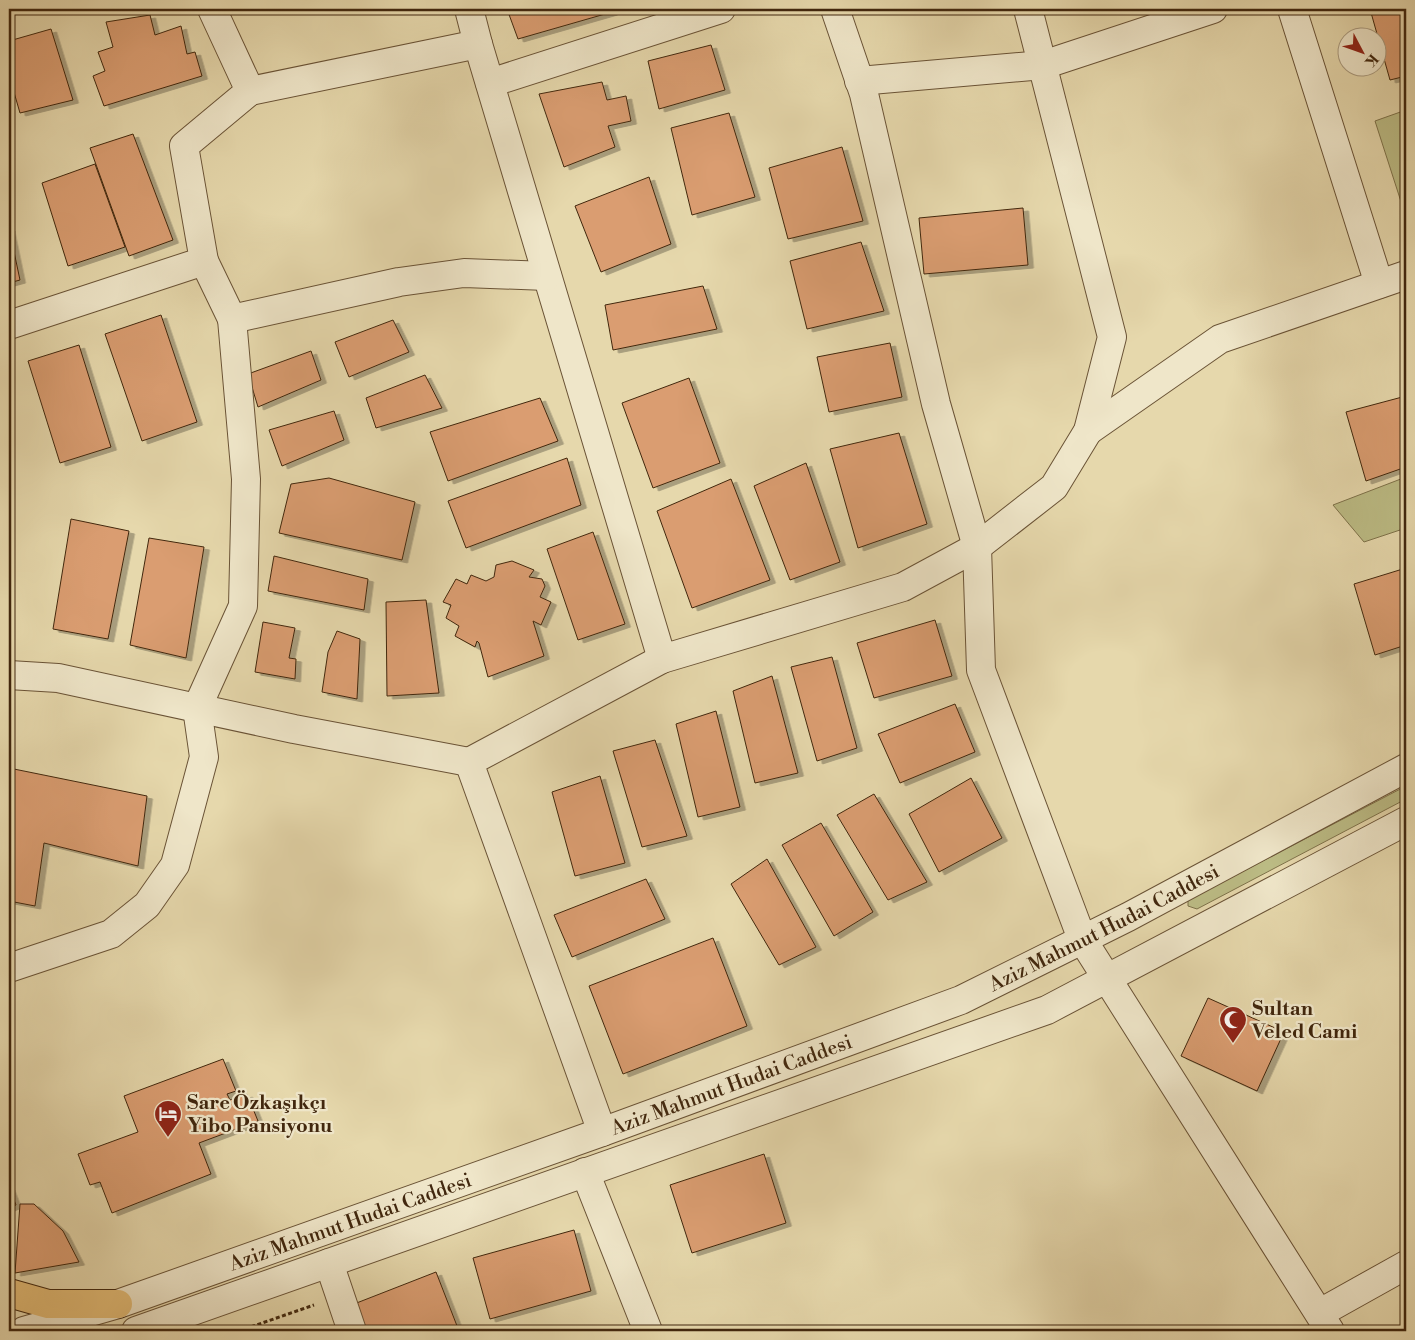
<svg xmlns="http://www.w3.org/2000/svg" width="1415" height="1340" font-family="'Libre Bodoni',serif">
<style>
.green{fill:#bcbc85;stroke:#7e724a}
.building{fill:#da9d71;stroke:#41270e;filter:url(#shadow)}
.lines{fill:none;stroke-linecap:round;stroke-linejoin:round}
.minor-casing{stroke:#6a5336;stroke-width:30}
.major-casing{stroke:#41270e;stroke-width:30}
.path{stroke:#41270e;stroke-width:3;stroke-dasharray:4 2.5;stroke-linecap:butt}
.minor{stroke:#efe6c9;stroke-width:28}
.major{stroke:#e3bc76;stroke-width:28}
.labels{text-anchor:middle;stroke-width:4.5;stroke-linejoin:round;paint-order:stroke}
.street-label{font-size:20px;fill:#41270e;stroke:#efe6c9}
.poi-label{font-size:20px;font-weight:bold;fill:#41270e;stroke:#efe6c9;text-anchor:start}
</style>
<defs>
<filter id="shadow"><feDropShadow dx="5.5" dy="3" stdDeviation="0" flood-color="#0004"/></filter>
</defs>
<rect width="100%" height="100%" fill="#e6d8ac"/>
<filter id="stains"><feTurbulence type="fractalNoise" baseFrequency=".004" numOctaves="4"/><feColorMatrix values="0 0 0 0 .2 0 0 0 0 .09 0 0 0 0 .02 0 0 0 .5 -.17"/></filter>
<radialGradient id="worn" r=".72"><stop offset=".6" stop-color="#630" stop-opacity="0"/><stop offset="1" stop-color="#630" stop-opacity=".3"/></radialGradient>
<path class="green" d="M 1406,110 L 1406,212 L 1404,211 L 1375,121 Z
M 1406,477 L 1406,528 L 1364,542 L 1333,505 Z
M 1406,786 L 1406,799 L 1197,909 L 1188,906 L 1188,900 Z"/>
<path class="building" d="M 507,9 L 610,9 L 612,12 L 518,39 Z
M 1370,9 L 1406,9 L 1406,76 L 1390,80 Z
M 150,15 L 155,35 L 181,26 L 187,54 L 195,52 L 202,76 L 104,106 L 93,76 L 105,71 L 98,52 L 113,47 L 106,22 Z
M 51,29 L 73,100 L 20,113 L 9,75 L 9,41 Z
M 711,45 L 725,90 L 659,109 L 648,61 Z
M 602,82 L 607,100 L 626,96 L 631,121 L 608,126 L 615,147 L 564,167 L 539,94 Z
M 729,113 L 755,197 L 692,215 L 671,128 Z
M 133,134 L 173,240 L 129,256 L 90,148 Z
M 842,147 L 863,221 L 788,239 L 769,168 Z
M 95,164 L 125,247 L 68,266 L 42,183 Z
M 649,177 L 671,244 L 601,272 L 575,206 Z
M 1023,208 L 1028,265 L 924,274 L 919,218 Z
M 9,228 L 20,280 L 9,283 Z
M 861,242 L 884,311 L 807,329 L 790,261 Z
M 703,286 L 717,329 L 613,350 L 605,305 Z
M 161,315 L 197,422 L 142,441 L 105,334 Z
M 393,320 L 409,352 L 349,377 L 335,342 Z
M 890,343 L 902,397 L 829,412 L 817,357 Z
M 79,345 L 111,447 L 60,463 L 28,361 Z
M 311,351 L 321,380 L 258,407 L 248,374 Z
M 425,375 L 442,408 L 376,428 L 366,398 Z
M 689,378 L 720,463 L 653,488 L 622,403 Z
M 1406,396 L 1406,467 L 1366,481 L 1346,412 Z
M 540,398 L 558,441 L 448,481 L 430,432 Z
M 334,411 L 344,440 L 282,466 L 269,430 Z
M 899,433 L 927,524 L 858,548 L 830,449 Z
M 567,458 L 581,505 L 466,548 L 448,501 Z
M 806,463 L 840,562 L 790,580 L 754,486 Z
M 329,478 L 415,502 L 402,560 L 279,533 L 291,484 Z
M 731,479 L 770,580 L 692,608 L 657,511 Z
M 71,519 L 129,531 L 108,639 L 53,629 Z
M 593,532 L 625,624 L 578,640 L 547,549 Z
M 149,538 L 204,547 L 186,658 L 130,645 Z
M 274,556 L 368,579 L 364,610 L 268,591 Z
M 512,561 L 534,570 L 529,577 L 542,579 L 545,586 L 540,597 L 551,602 L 541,625 L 533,621 L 544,656 L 488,677 L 479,643 L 477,641 L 475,647 L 455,636 L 459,626 L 446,618 L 451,605 L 443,602 L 456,579 L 467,584 L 471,575 L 486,581 L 494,577 L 496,565 Z
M 1406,568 L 1406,645 L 1375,655 L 1354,584 Z
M 426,600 L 439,693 L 387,696 L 386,602 Z
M 935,620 L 952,676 L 874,698 L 857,643 Z
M 263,622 L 295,628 L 289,658 L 296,659 L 295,679 L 255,672 Z
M 337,631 L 360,639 L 357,699 L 322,692 L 328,652 Z
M 832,657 L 857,748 L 817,761 L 791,667 Z
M 772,676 L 798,773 L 755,783 L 733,691 Z
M 955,704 L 975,752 L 900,783 L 878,734 Z
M 716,711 L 740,807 L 698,817 L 676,724 Z
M 655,740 L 687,836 L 642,847 L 613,751 Z
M 9,768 L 147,796 L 138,866 L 44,843 L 35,906 L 9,901 Z
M 600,776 L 625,863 L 575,876 L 552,792 Z
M 971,778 L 1002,838 L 939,872 L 909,814 Z
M 874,794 L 927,882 L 888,900 L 837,815 Z
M 821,823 L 873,912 L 834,936 L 782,845 Z
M 767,859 L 816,947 L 779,965 L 731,884 Z
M 646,879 L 665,919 L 572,957 L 554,915 Z
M 713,938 L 747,1026 L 623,1074 L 589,986 Z
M 1208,998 L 1284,1032 L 1257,1091 L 1181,1056 Z
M 223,1059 L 236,1091 L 227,1094 L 230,1100 L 247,1094 L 258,1121 L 199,1143 L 211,1174 L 112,1213 L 100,1182 L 90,1185 L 78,1154 L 138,1132 L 124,1096 Z
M 764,1154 L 786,1223 L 692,1253 L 670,1185 Z
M 9,1187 L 16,1205 L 9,1208 Z
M 20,1204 L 34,1204 L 63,1231 L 79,1262 L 15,1273 Z
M 574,1230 L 591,1291 L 490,1319 L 473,1258 Z
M 436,1272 L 459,1331 L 364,1331 L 354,1304 Z"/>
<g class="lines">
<defs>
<g id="minor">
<path d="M 835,9 L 864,94 L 936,404 L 977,547 L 981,670 L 1082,939 L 1330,1331"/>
<path d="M 1292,9 L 1379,284"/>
<path d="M 478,44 L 662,659 L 903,587 L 977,547 L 1054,487 L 1088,431 L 1112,337 L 1028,9"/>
<path d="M 859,81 L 1043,65 L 1213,9"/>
<path d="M 490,83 L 721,9"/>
<path d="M 250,91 L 478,44 L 469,9"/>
<path d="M 204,261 L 232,319 L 399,282 L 464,273 L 547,276"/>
<path d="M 9,325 L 204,261 L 184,146 L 250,91 L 212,9"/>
<path d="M 1088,431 L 1220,339 L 1406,275"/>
<path d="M 9,675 L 58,678 L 294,729 L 469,762"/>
<path d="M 9,968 L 111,934 L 147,905 L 175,865 L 204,757 L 197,708 L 243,606 L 246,479 L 232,319"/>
<path d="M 602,1132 L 469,762 L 662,659"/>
<path d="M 585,1172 L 648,1331"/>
<path d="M 329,1263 L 352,1331"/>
<path d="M 1320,1313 L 1406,1265"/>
<path id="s1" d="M 24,1331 L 118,1304 L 602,1132 L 961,1000 L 1128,917 L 1406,768"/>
<path d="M 136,1331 L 1047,1010 L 1406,821"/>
</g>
<path id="major" d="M 9,1293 L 48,1304 L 118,1304"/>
</defs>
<use href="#minor" class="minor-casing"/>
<use href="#major" class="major-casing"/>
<path class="path" d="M 239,1331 L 314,1305"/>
<use href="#minor" class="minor"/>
<use href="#major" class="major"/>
</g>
<defs>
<symbol id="mosque-pin" viewBox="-11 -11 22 30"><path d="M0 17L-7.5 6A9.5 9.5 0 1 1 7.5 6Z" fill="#8f2418" stroke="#efe6c9"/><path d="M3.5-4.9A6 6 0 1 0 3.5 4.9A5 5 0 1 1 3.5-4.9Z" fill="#fff"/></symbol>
<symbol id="hotel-pin" viewBox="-11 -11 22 30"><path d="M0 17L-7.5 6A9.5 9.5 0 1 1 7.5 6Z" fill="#8f2418" stroke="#efe6c9"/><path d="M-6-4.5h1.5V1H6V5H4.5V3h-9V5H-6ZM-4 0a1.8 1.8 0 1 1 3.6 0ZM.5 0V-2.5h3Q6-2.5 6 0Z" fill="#fff"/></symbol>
</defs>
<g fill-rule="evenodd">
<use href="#mosque-pin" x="1217" y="1004" width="32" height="43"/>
<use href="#hotel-pin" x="152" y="1098" width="32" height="43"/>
</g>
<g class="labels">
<g class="street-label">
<text dy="7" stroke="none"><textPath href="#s1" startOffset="1154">Aziz Mahmut Hudai Caddesi</textPath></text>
<text dy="7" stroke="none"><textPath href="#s1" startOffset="749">Aziz Mahmut Hudai Caddesi</textPath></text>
<text dy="7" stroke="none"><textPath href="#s1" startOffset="344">Aziz Mahmut Hudai Caddesi</textPath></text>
</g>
<g class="poi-label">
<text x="1252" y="1015">Sultan<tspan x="1252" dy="23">Veled Cami</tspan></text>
<text x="187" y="1109">Sare Özkaşıkçı<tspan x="187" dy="23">Yibo Pansiyonu</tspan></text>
</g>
</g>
<rect width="1415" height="1340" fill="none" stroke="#e6d8ac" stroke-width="30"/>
<rect x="10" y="10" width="1395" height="1320" fill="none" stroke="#41270e" stroke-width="2.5"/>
<rect x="15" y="15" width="1385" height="1310" fill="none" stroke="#41270e"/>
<g transform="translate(1362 52) rotate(131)"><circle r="24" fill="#efe6c9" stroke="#a99a7e"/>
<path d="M0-4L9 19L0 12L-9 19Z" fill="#8f2418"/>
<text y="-8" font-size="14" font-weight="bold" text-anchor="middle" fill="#41270e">K</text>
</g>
<rect width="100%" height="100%" filter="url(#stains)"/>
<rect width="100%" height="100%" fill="url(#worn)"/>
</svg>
